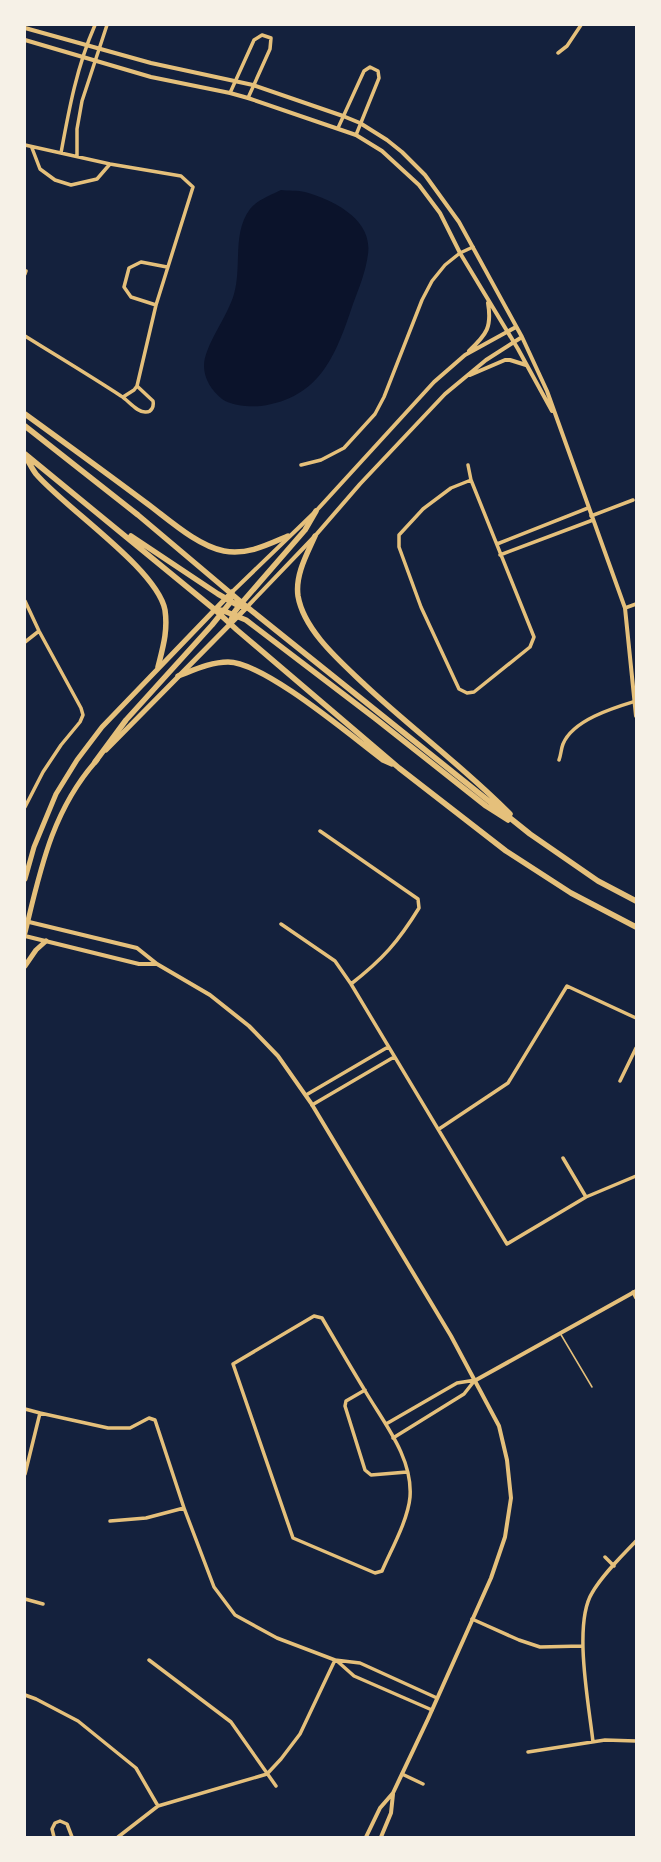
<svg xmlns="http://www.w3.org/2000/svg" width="661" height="1862" font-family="'Fira Sans Condensed',sans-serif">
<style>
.water{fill:#0b132b}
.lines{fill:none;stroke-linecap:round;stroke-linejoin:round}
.service{stroke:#e5c07b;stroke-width:1.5}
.minor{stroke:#e5c07b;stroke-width:3.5}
.tertiary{stroke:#e5c07b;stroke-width:4}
.secondary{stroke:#e5c07b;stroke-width:5}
.primary{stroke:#e5c07b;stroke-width:5.5}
</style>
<rect width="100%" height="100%" fill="#14213d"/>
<path class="water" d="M 281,190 C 288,191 298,190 305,192 C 333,200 373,219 368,254 C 366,271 359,288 353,304 C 336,355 320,398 261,406 C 250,407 232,406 222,399 C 212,391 204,379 204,366 C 204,346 228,316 234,294 C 242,266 232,233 250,209 C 257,200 271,195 281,190 Z"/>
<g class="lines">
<path class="service" d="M 560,1333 L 592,1387"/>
<path class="minor" d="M 558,53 L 567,46 L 581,25
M 230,93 L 254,40 L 262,35 L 271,38 L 270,49 L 248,98
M 338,128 L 364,71 L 370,67 L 378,71 L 379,78 L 356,135
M 25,145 L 110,164 L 181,176 L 193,187 L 156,305 L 137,386 L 134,390 L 123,397
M 32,148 L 40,169 L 55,180 L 71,185 L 97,179 L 110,164
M 61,153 C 69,109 77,66 95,25
M 77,156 L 77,129 L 82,101 L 107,25
M 25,274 L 26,271
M 156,305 L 131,297 L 124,287 L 129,268 L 141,262 L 167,267
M 25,336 C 57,356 89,375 121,396 C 128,400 137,413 146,412 C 152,412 154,406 153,401 L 137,386
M 301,465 L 321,460 L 344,448 L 375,414 L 384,397 L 422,300 L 432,281 L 445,265 L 460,253 L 473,247
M 468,465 L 471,480 L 534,637 L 530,647 L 474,692 L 467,693 L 459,689 L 421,607 L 399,547 L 399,535 L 423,509 L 451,488 L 471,480
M 591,516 L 633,500
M 497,544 L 588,508
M 500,555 L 593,520
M 25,601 L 39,631 L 81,708 L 83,715 L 80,722 L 61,745 L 43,772 L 25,807
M 625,608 L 636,604
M 25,642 L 39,631
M 559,760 C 561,755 561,749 563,744 C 573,720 613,708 636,701
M 320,831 L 418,899 L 419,908 C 398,942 383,959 351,984
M 281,924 L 335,961 L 351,984 L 507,1244 L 586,1197 L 636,1176
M 620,1081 L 636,1048
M 306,1095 L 388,1047
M 312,1105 L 394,1057
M 439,1129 L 508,1083 L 567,986 L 636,1018
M 563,1158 L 586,1197
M 633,1292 L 636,1298
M 314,1316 L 322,1318 C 336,1342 350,1366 364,1389 C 383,1422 413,1457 410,1497 C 408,1520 391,1550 382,1571 L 375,1573 L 293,1538 L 233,1364 Z
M 365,1390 L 346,1401 L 345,1406 L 365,1470 L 371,1475 L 407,1472
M 25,1409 L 40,1413
M 386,1424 L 457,1383 L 476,1380
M 393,1438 L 464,1394 L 475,1380
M 25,1474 L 40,1413 L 108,1428 L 130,1428 L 149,1418 L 155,1420 L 184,1508 L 214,1587 L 235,1615 L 277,1638 L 335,1660 L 360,1663 L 437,1698
M 110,1521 L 146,1518 L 184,1508
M 605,1557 L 614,1566
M 25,1599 L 43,1604
M 472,1619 L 519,1640 L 540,1647 L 582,1646
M 149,1660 L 231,1722 L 276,1786
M 336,1660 L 354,1676 L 432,1710
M 25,1695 L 36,1699 L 78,1721 L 136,1768 L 158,1806
M 593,1742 C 589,1705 573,1624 592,1593 C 603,1574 621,1557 636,1541
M 528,1752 L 605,1740 L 636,1741
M 402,1774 L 423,1784
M 54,1837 L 52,1829 L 55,1823 L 60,1821 L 67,1824 L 72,1837
M 118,1837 L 158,1806 L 267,1774 L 281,1759 L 300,1734 L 335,1660"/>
<path class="tertiary" d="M 25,28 L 151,63 L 253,85 L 343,116 L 360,123 L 387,140 L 402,152 L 425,175 L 459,222 L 522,337 L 547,391 L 625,608 L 636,716
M 25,40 L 151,77 L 230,93 L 248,98 L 356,135 L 382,151 L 419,185 L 440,213 L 460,253 L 518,349 L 552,411
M 469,351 C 487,334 492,327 488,303
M 470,375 L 505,360 L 510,360 L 526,365
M 232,592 L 316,511 L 434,382 L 465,355 L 516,327
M 247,607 L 315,536 L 360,484 L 445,394 L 486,360 L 522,337
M 25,921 L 137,948 L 157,964 L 210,995 L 249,1026 L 278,1056 L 311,1103 L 451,1336 L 499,1426 L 507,1460 L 511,1498 L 505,1537 L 491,1578 L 428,1719 L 393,1793 L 380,1808 L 366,1837
M 25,936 L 139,964 L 156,964
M 476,1380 L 636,1291
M 381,1837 L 391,1813 L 393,1794"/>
<path class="secondary" d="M 106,750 L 247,607
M 25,879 L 34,847 L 56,794 L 77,760 L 102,727 L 228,596
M 25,933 C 40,871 52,810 97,760
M 25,966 L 36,950 L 46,941"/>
<path class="primary" d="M 25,414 C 65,443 105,472 145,502 C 167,518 197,546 224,551 C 248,555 267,545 288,536
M 25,426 L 138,515 L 247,607 L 530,834 L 598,881 L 636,901
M 25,454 L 214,609 L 237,630 L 399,768 L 506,851 L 571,893 L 636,927
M 25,456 C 29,462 32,469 36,474 C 65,508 157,569 165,610 C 168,631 163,647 158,667
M 131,536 L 218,594 L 239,606 L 247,607
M 315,536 C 307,554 295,575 298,596 C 304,631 341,662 365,685 C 412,729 465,768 510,814
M 215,609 L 224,611 L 246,620 L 376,719 L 486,806 L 508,820
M 230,624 L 233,614 L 239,606 L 305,530 L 316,511
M 178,676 C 194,670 211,662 228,662 C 264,662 351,736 383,760 L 392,764
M 95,762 L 126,720 L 212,625 L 229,604 L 232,592"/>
</g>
<rect width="661" height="1862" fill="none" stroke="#f6f1e7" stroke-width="52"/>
</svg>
